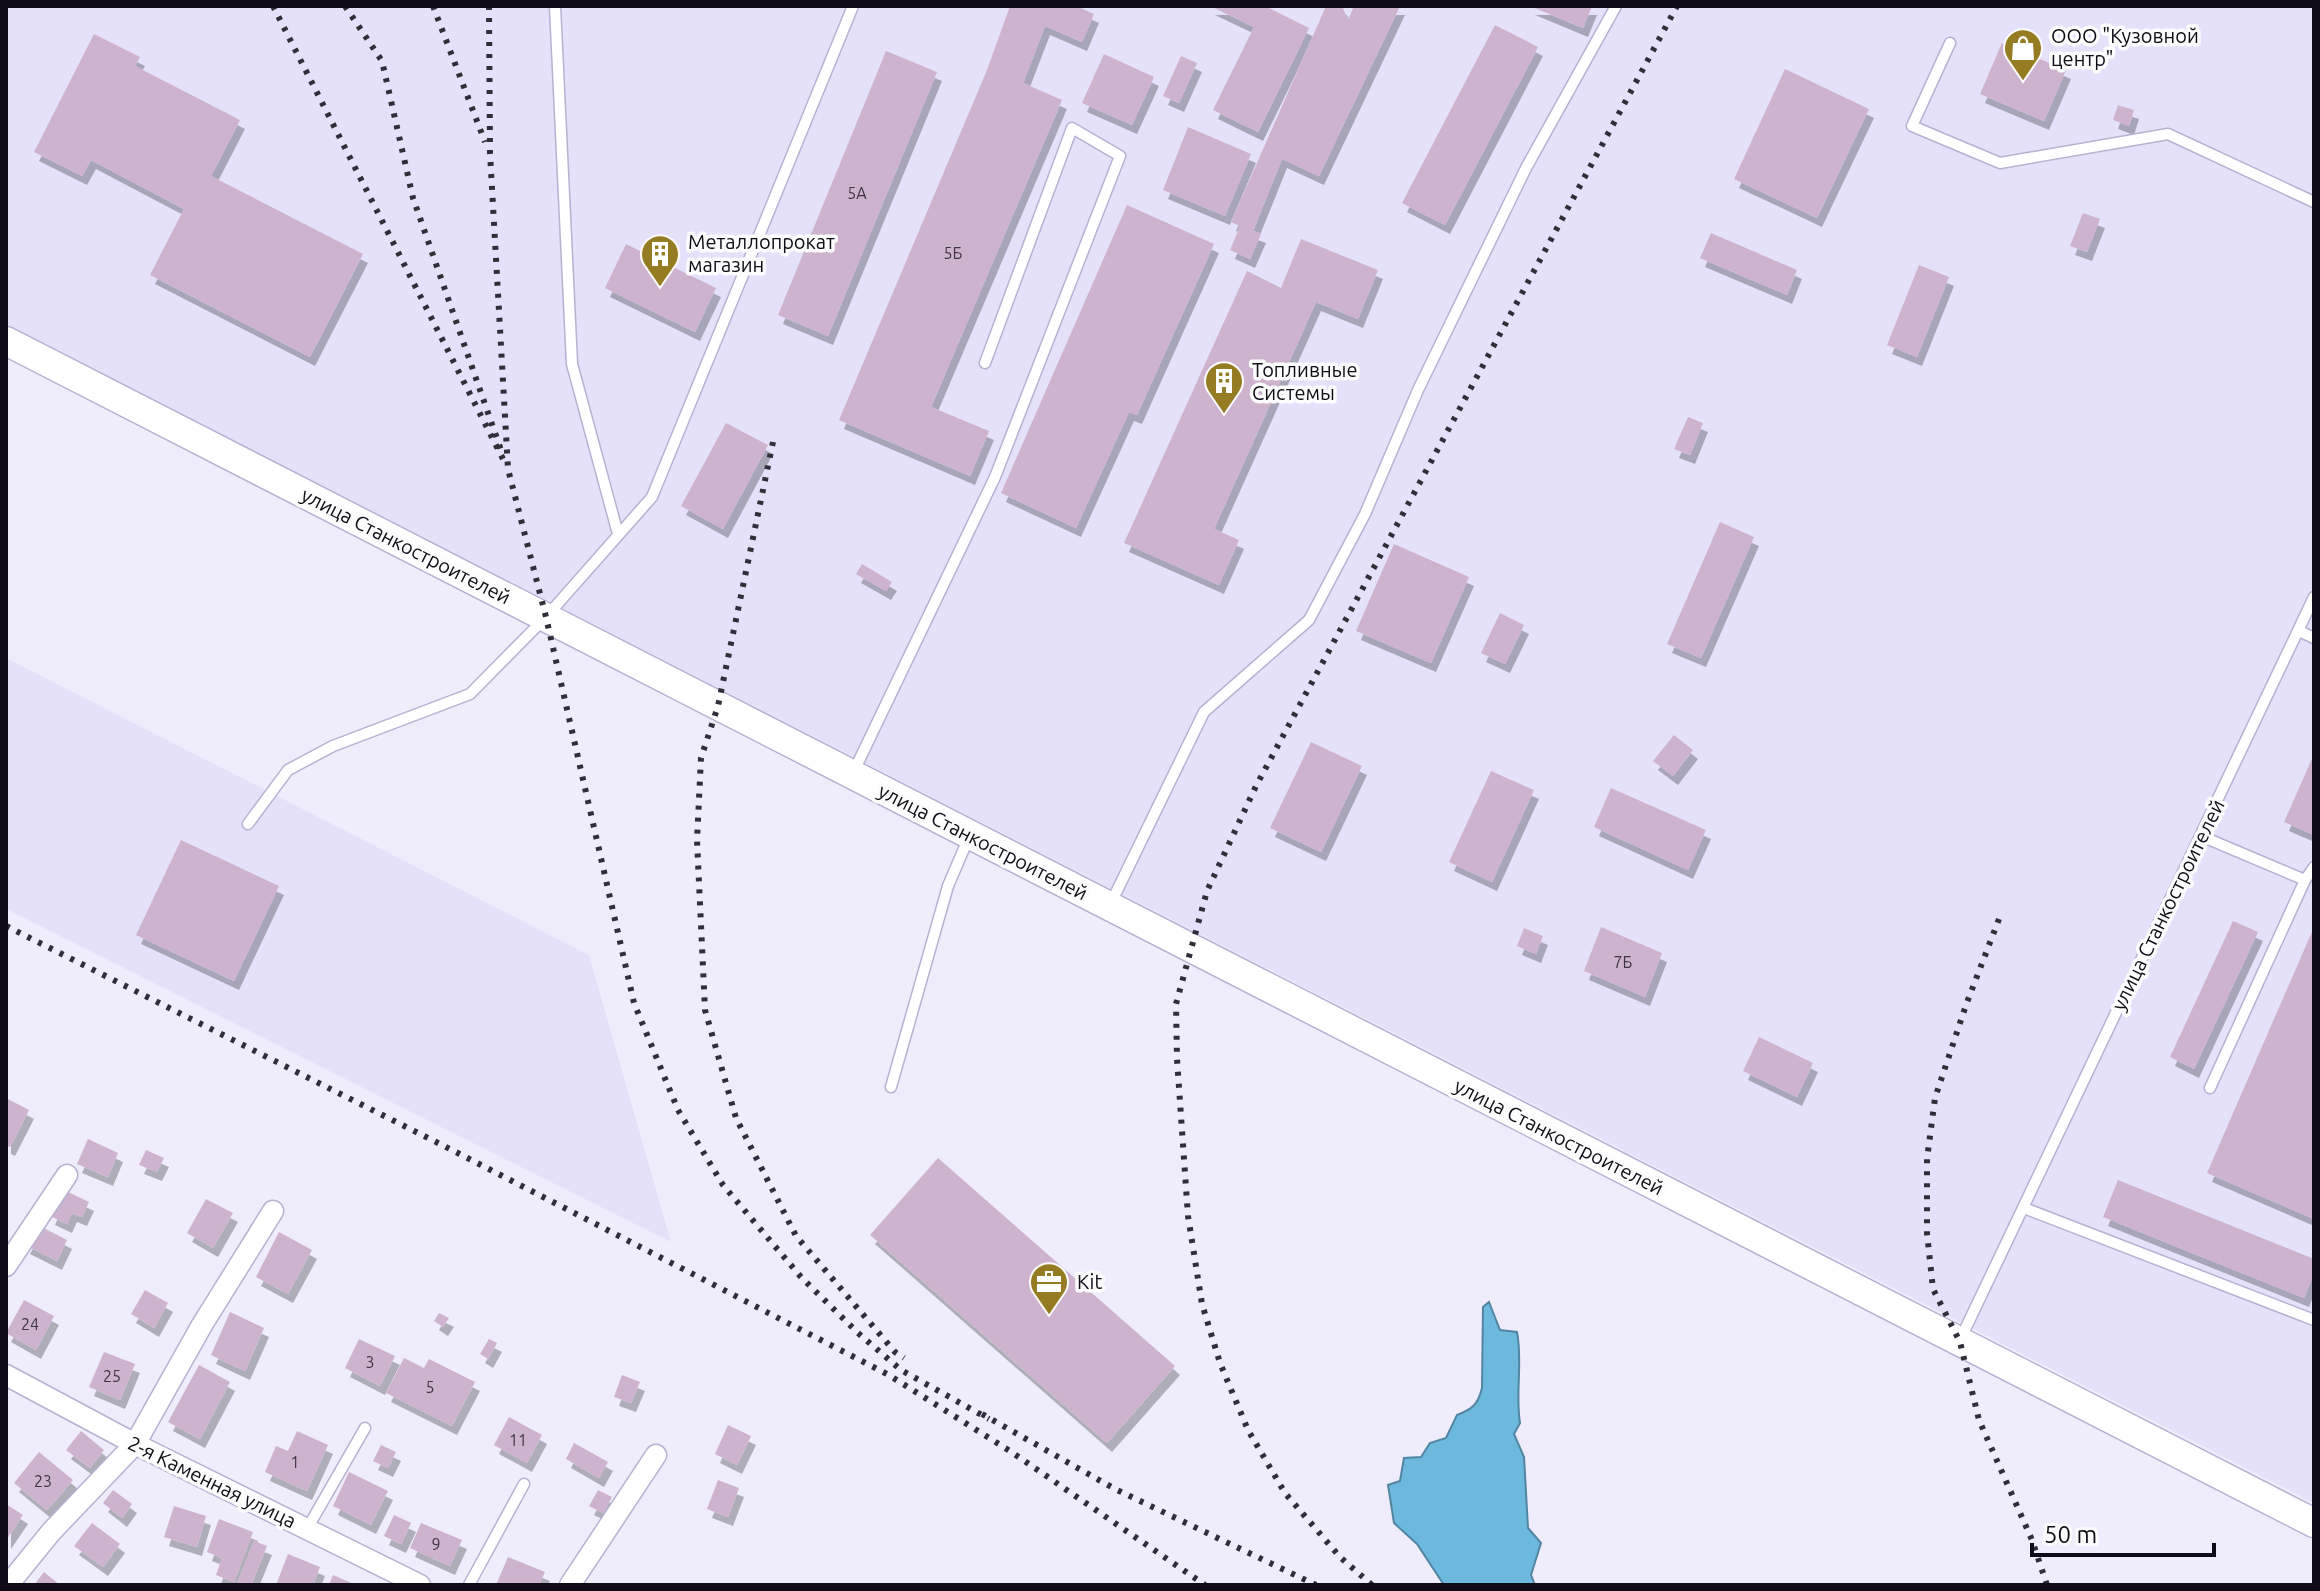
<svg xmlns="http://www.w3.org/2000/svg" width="2320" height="1591" font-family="Ubuntu,sans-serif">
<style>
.built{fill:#e6e1fb}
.water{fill:#6db9de;stroke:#5185a2;stroke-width:2}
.building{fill:#ceb3ce;filter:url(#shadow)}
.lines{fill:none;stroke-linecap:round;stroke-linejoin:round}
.service-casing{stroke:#b7b1d2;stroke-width:13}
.minor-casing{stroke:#b7b1d2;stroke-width:23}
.secondary-casing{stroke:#b7b1d2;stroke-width:31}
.service{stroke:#fff;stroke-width:10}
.minor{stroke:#fff;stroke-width:20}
.secondary{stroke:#fff;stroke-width:28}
.rail{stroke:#312e3a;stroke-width:6;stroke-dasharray:4 8;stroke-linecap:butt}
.labels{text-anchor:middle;stroke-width:7;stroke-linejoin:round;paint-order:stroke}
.number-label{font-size:16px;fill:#3f3645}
.poi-label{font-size:20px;fill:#0f0c17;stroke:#fcfcfc;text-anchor:start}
.street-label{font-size:20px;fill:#0f0c17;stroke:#fcfcfc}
</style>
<defs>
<filter id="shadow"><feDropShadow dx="5" dy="9" stdDeviation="0" flood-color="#0004"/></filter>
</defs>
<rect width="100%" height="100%" fill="#efecfb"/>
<path class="built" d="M 6,6 L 2314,6 L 2314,1503 L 6,324 Z
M 6,658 L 589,955 L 671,1242 L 6,909 Z"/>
<path class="water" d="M 1489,1302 L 1500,1330 L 1517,1332 C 1523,1362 1515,1393 1520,1423 L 1514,1434 L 1524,1457 L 1528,1528 L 1541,1543 L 1531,1575 L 1535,1585 L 1444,1585 L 1417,1544 L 1394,1523 L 1388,1485 L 1400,1481 L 1404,1458 L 1421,1457 L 1430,1443 L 1446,1438 L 1457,1415 C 1473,1409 1478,1404 1482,1388 L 1483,1307 Z"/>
<path class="building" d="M 1010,6 L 1076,6 L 1094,14 L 1082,42 L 1045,26 L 1023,83 L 1062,100 L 931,407 L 989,431 L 970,476 L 839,420 L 987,70 Z
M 1210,6 L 1265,6 L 1309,28 L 1258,132 L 1213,110 L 1254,27 Z
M 1326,6 L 1342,6 L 1348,20 L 1354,6 L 1400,6 L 1319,176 L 1282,159 L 1253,231 L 1261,234 L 1250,259 L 1230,250 L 1240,226 L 1231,222 Z
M 1530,6 L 1592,6 L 1583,28 Z
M 1495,25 L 1538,47 L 1445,225 L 1402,203 Z
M 94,34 L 140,57 L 135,66 L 240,120 L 211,176 L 363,254 L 310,357 L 150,275 L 184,209 L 91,160 L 82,176 L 34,152 Z
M 2002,43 L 2066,70 L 2044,121 L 1980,94 Z
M 886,51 L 937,72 L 828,336 L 778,315 Z
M 1104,54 L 1154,77 L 1132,125 L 1082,103 Z
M 1181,56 L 1197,63 L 1179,103 L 1163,96 Z
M 1785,69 L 1869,109 L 1817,218 L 1734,179 Z
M 2118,105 L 2134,110 L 2129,126 L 2113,120 Z
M 1188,127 L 1251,154 L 1225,216 L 1163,190 Z
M 1127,205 L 1214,244 L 1137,415 L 1129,412 L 1076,528 L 1001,493 Z
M 2083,213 L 2100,219 L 2087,252 L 2070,246 Z
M 1711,233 L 1797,270 L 1787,295 L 1700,258 Z
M 1301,239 L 1378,270 L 1358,319 L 1316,302 L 1214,529 L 1239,540 L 1219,585 L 1124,543 L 1247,271 L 1281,288 Z
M 626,244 L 716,288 L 695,332 L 605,288 Z
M 1919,265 L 1949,277 L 1917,357 L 1887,345 Z
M 1688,417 L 1703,423 L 1690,455 L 1674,449 Z
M 726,423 L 768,445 L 723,529 L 681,506 Z
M 1720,522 L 1754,537 L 1701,658 L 1667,644 Z
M 1394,544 L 1469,577 L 1431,663 L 1356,631 Z
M 862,564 L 892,582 L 886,591 L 856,574 Z
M 1500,613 L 1524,625 L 1505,664 L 1481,653 Z
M 1674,735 L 1693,750 L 1673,776 L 1653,761 Z
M 1311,742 L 1362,766 L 1321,852 L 1270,828 Z
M 2314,754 L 2314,835 L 2284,822 Z
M 1491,771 L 1534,790 L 1492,882 L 1449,862 Z
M 1611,788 L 1706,830 L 1688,870 L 1594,827 Z
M 181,840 L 279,886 L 234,981 L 136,935 Z
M 2233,921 L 2258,932 L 2194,1069 L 2170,1057 Z
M 1601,927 L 1662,953 L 1645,997 L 1584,971 Z
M 2314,927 L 2314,1219 L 2207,1173 Z
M 1524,928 L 1543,936 L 1536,954 L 1517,946 Z
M 1759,1037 L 1813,1063 L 1797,1097 L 1743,1071 Z
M 6,1098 L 29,1110 L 10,1147 L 6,1145 Z
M 88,1139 L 118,1153 L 108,1177 L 77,1164 Z
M 146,1150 L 164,1158 L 157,1172 L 139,1165 Z
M 938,1158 L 1175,1366 L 1107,1443 L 870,1235 Z
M 2118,1180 L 2314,1259 L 2314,1273 L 2304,1298 L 2103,1217 Z
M 62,1189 L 89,1202 L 82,1217 L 72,1213 L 67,1224 L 50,1216 Z
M 206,1199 L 233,1213 L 213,1248 L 187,1233 Z
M 36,1224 L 67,1240 L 57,1261 L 25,1245 Z
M 279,1232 L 312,1250 L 288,1294 L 256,1277 Z
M 145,1290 L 168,1303 L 154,1328 L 131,1314 Z
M 24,1300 L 54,1316 L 36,1350 L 6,1333 Z
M 230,1312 L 264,1328 L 245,1371 L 211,1355 Z
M 439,1313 L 449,1318 L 443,1327 L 434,1321 Z
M 359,1339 L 395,1356 L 380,1386 L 345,1368 Z
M 489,1339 L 497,1343 L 488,1359 L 480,1354 Z
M 104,1352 L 135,1364 L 120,1400 L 89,1387 Z
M 404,1358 L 424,1368 L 429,1359 L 475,1382 L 452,1426 L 386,1393 Z
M 199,1365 L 230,1382 L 200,1439 L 168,1422 Z
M 622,1375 L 640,1382 L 631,1403 L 614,1397 Z
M 509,1417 L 542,1435 L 527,1463 L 494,1445 Z
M 728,1425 L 751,1436 L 737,1465 L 715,1454 Z
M 81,1431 L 104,1450 L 90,1468 L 66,1450 Z
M 297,1431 L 328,1445 L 307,1491 L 265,1472 L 276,1446 L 288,1451 Z
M 574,1443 L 608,1462 L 599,1478 L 566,1459 Z
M 381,1445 L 396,1452 L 388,1468 L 373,1461 Z
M 39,1452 L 73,1480 L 47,1510 L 14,1483 Z
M 349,1472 L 388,1491 L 371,1525 L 333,1506 Z
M 718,1480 L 739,1488 L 728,1517 L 707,1509 Z
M 113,1490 L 132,1504 L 122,1518 L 103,1503 Z
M 598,1490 L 612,1497 L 603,1513 L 589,1506 Z
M 6,1504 L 23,1515 L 6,1540 Z
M 174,1506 L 206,1516 L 197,1547 L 164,1537 Z
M 394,1515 L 411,1523 L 401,1544 L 384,1536 Z
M 219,1519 L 253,1532 L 234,1582 L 216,1575 L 222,1558 L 207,1552 Z
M 92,1523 L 120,1544 L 103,1567 L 74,1546 Z
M 421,1523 L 462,1540 L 450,1566 L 410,1548 Z
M 254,1541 L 267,1546 L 251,1585 L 240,1585 L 237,1584 Z
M 288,1554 L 320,1567 L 313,1585 L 276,1585 Z
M 508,1557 L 545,1572 L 539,1585 L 496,1585 Z
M 44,1572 L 60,1585 L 34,1585 Z
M 333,1575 L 356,1585 L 329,1585 Z"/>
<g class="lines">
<defs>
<path id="service" d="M 555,6 L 572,364 L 618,534
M 1950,43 L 1912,126 L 2000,163 L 2168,134 L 2314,202
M 2299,631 L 2314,638
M 853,773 L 995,477 L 1120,156 L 1072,128 L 985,363
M 248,824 L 288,770 L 333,746 L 470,694 L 546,617 L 652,497 L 853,6
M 2201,836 L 2305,880 L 2210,1088
M 2305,880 L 2314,867
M 1110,905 L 1204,712 L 1309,620 L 1365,514 L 1418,390 L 1526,168 L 1616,6
M 891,1087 L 948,886 L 969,837
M 2024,1208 L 2314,1320
M 1960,1340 L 2314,597
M 307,1529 L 365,1428
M 469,1585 L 524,1484"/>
<path id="minor" d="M 6,1266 L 67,1175
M 6,1375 L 135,1444 L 420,1585
M 8,1585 L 51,1532 L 135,1444 L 202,1325 L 273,1211
M 570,1585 L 656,1455"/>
<path id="secondary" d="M 6,341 L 2314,1523"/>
</defs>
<use href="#service" class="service-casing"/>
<use href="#minor" class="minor-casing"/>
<use href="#secondary" class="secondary-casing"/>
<use href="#service" class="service"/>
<use href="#minor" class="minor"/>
<use href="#secondary" class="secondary"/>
<path class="rail" d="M 273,6 L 505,463
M 345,6 L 382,61 L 413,198 L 501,450
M 433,6 L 485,142
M 489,6 L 490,153 L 508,469 L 546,617 L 634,1003 L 678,1110 L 723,1185 L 801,1277 L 858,1333 L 901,1370 L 989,1419
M 773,442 L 718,706 L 701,758 L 697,840 L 705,1010 L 736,1118 L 796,1236 L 895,1352 L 904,1358
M 1999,919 L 1966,1005 L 1935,1098 L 1927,1159 L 1927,1233 L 1933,1289 L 1960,1342 L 1979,1420 L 2032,1540 L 2047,1585
M 6,926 L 450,1149 L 887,1374 L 1010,1451 L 1205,1585
M 982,1414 L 1115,1489 L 1316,1585
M 1372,1585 L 1340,1557 L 1285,1493 L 1248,1430 L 1220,1363 L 1202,1304 L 1188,1216 L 1177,1059 L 1176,1004 L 1207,891 L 1256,786 L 1677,6"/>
</g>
<defs>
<symbol id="shop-pin" viewBox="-11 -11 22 30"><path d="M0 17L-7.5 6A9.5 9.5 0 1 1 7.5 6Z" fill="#957c23" stroke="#fcfcfc"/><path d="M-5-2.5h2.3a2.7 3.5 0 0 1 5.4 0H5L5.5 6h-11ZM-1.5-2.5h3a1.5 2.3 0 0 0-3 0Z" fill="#fff"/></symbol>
<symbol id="building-pin" viewBox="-11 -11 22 30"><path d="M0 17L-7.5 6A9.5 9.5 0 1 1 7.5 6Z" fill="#957c23" stroke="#fcfcfc"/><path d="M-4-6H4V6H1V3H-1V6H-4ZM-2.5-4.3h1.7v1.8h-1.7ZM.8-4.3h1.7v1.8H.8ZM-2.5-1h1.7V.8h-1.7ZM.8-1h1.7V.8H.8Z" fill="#fff"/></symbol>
<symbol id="office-pin" viewBox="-11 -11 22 30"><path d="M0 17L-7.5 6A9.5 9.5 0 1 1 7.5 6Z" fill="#957c23" stroke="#fcfcfc"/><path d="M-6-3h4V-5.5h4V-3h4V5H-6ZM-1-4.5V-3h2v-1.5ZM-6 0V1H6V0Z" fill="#fff"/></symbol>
</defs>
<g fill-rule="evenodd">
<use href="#shop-pin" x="2001" y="26" width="44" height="60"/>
<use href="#building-pin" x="638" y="232" width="44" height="60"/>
<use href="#building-pin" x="1202" y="359" width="44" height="60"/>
<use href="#office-pin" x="1027" y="1260" width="44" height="60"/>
</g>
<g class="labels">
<g class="number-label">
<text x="857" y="199">5А</text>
<text x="953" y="259">5Б</text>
<text x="1623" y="968">7Б</text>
<text x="30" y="1330">24</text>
<text x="370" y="1368">3</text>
<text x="112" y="1382">25</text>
<text x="430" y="1393">5</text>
<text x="518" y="1446">11</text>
<text x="295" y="1468">1</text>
<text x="43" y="1487">23</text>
<text x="436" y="1550">9</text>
</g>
<g class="poi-label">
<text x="2051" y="43">ООО "Кузовной<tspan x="2051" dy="23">центр"</tspan></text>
<text x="688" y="249">Металлопрокат<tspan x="688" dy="23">магазин</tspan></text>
<text x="1252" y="377">Топливные<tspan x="1252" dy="23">Системы</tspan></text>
<text x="1077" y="1289">Kit</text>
</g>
<g class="street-label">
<text transform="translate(406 546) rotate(27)" y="7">улица Станкостроителей</text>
<text transform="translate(983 842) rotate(27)" y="7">улица Станкостроителей</text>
<text transform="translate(2168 905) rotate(-64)" y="7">улица Станкостроителей</text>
<text transform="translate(1559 1137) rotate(27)" y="7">улица Станкостроителей</text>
<text transform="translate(212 1482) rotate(26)" y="7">2-я Каменная улица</text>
</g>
</g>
<rect width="2320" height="1591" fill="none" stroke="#0f0c17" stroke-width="16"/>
<path d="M2032 1543v12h182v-12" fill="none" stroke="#0f0c17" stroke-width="4"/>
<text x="2044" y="1543" font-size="24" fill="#0f0c17" stroke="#fcfcfc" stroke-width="6" paint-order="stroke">50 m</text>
</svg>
